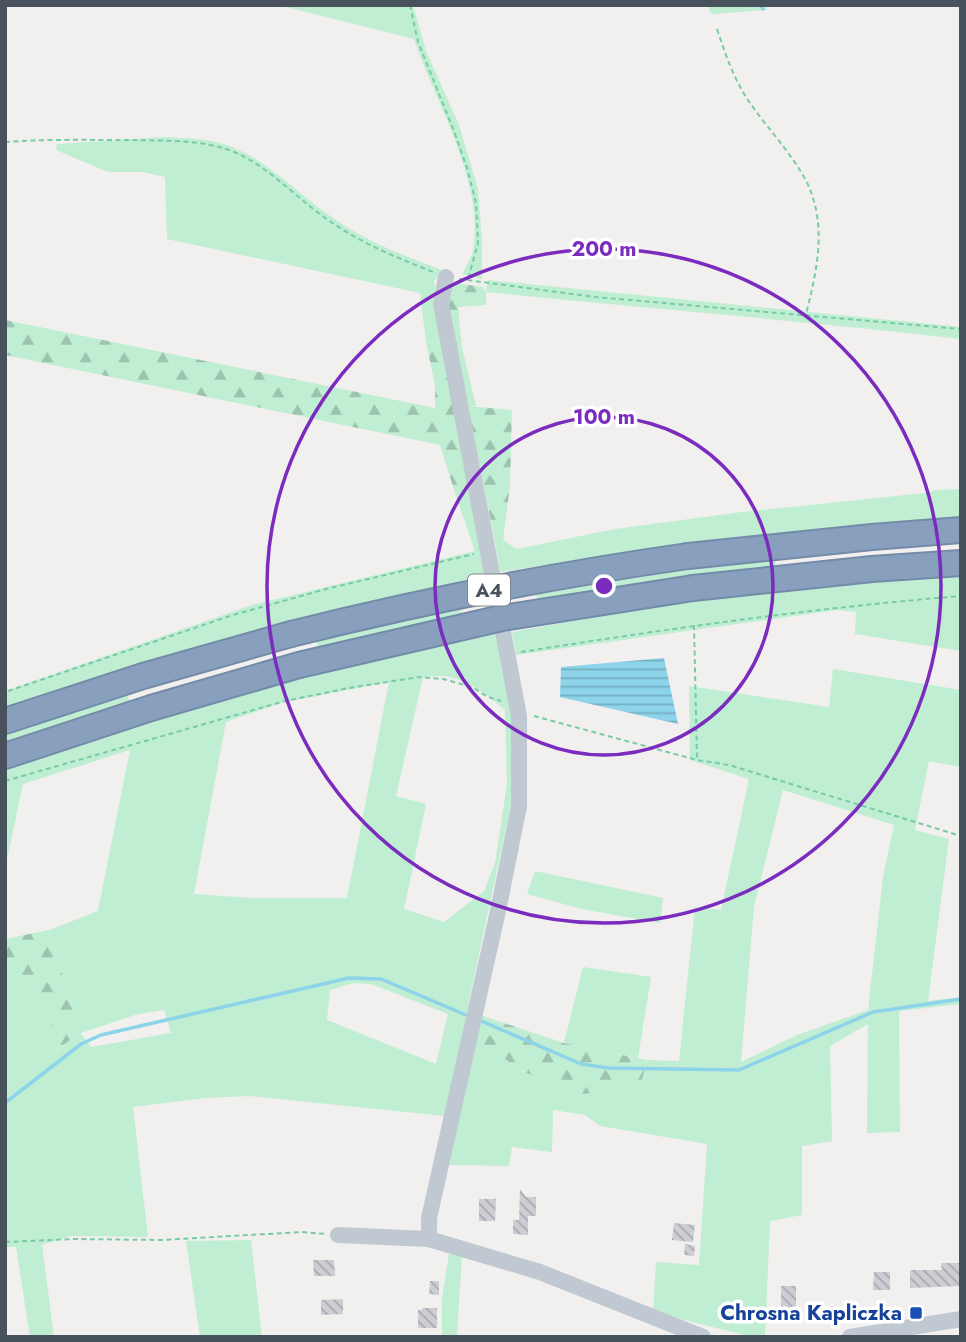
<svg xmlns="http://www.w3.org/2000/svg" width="966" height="1342" font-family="Jost,sans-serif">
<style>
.green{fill:#bfeed3;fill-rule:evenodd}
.forest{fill:url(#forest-firs)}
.water{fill:url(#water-rules)}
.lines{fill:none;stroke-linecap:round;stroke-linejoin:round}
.stream{stroke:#8dd3ea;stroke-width:3.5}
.building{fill:url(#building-back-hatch)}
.highway-casing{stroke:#738ba8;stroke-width:28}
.path{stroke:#78cba5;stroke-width:2;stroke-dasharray:5 3.5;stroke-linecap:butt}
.minor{stroke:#c0c9d1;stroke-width:16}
.highway{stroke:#88a0bd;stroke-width:24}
.highway-bridge-casing{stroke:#738ba8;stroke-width:28;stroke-linecap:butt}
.highway-bridge{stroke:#88a0bd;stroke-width:24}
.ring{fill:none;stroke:#7b2cbf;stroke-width:3.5}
.transit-dot{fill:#1a4fb4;stroke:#fff;stroke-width:2.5}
.labels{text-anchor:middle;stroke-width:7;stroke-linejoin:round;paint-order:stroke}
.shield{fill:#fff;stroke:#7f868d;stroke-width:2}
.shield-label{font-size:19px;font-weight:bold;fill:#48525c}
.transit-label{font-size:21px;font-weight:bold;fill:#164399;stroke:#fff;text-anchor:end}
.centre{fill:#7b2cbf;stroke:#fff;stroke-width:3.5}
.ring-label{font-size:21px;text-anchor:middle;font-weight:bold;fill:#7b2cbf;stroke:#fff;stroke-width:7;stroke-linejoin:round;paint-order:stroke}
</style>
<defs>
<pattern id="forest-firs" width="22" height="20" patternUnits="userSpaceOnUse" patternTransform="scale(1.75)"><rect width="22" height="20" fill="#bfeed3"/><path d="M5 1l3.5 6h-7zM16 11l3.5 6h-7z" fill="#9dc3ae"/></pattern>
<pattern id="water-rules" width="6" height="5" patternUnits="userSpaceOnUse" patternTransform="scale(1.75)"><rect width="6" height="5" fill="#8dd3ea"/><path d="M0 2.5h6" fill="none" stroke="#75aec1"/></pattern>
<pattern id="building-back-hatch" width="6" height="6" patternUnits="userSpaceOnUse" patternTransform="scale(1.75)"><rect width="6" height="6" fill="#ccced4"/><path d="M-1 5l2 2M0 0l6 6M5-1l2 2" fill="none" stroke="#a8aaaf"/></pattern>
</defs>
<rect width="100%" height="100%" fill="#f2efef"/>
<path class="green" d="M 278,5 L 413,5 L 426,51 L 459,125 L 478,189 L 482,241 L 482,279 L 462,274 C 466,267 471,258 473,250 C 485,181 435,102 414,39 Z
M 708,5 L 765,5 L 767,10 L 711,14 Z
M 164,137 C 179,138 196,138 212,141 C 261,151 293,191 333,218 C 367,242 405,256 444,271 L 434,281 L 445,341 L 426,342 L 420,293 L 167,239 L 165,177 L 143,172 L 108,172 L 56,150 L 57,144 Z
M 488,280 L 961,327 L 961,339 C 803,321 644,308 486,292 Z
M 462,347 L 476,406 L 468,406 L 456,348 Z
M 961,489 L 961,518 L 931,519 L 696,541 L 500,572 L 497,553 L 615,529 L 742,512 L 925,493 L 936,490 Z
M 475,492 L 490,576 C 326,613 164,654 5,709 L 5,691 L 252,605 L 475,551 L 456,496 Z
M 771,554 L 777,560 L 772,571 L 539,605 L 535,589 Z
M 961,575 L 961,651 L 855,634 L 856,612 L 837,610 L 516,655 L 512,632 L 687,601 L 853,582 Z
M 460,603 L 463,619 L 319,652 L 315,635 Z
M 501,633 L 515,717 L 513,795 L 465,1020 L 458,1070 L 445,1116 L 249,1096 L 206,1098 L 133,1107 L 148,1237 L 71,1236 L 42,1245 L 54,1337 L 30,1337 L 16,1247 L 5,1247 L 5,962 L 51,1020 L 55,1052 L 80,1032 L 49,930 L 98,911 L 130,750 L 23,784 L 5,869 L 5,769 L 135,725 L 329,671 ZM 444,676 C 469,680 486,694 505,710 L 507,784 L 495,863 L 484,891 L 444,922 L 404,909 L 426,804 L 396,796 L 423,677 ZM 389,682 L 347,898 L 252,898 L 194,894 L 226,722 L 281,703 ZM 353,983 L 371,984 L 448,1014 L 436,1064 L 327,1020 L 330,990 ZM 164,1010 L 171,1033 L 91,1047 L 81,1033 L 138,1014 Z
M 833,669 L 961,690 L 961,767 L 929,761 L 915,830 L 949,839 L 928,1001 L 961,997 L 961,1004 L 899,1011 L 900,1132 L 867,1133 L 868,1024 L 830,1046 L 832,1141 L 802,1146 L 802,1215 L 770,1221 L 765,1337 L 752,1337 L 653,1312 L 656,1262 L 699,1265 L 707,1144 L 600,1126 L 585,1115 L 553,1110 L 552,1152 L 512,1147 L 509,1166 L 449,1165 L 474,1038 L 524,1072 L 642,1080 L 647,1060 L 679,1061 L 695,907 L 721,910 L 749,779 L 690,760 L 689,686 L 829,707 ZM 783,790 L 894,825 L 883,877 L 868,1010 L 797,1035 L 741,1062 L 754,907 Z
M 126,690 L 131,706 L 5,749 L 5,730 Z
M 535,871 L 663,898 L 660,923 L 582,909 L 527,894 Z
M 583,967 L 651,977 L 638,1058 L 564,1043 Z
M 251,1240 L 262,1337 L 200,1337 L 186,1241 Z
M 449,1254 L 462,1255 L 457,1337 L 442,1337 L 442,1298 Z"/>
<path class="forest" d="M 455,283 L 483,287 L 486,292 L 486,305 L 458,307 L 462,347 L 456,348 L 447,301 L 450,287 Z
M 5,320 L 435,408 L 435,385 L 426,342 L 445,341 L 475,492 L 456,496 L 440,445 L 5,355 Z
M 468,406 L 512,410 L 510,486 L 503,540 L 517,549 L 497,553 Z
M 49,930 L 80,1032 L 55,1052 L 51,1020 L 5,962 L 5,939 Z
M 480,1015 L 564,1043 L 647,1060 L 642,1080 L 584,1094 L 524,1072 L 474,1038 Z"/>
<path class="water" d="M 664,658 L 678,724 L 560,697 L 561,667 Z"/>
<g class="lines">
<path class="stream" d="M 760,5 L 763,9
M 479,1020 L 581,1064 L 609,1068 L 739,1070 L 873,1012 L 961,999
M 5,1103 L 81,1044 L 101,1035 L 349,978 L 381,979 L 466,1015"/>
</g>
<path class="building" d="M 520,1189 L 526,1197 L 536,1197 L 536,1216 L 528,1216 L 528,1235 L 513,1234 L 513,1220 L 519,1220 Z
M 479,1199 L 496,1199 L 495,1221 L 479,1221 Z
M 674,1223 L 695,1225 L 693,1242 L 672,1240 Z
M 685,1244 L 695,1246 L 694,1256 L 684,1255 Z
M 313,1260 L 334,1260 L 335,1276 L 314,1276 Z
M 941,1263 L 961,1263 L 961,1286 L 910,1288 L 910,1270 L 942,1270 Z
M 874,1272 L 890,1272 L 890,1290 L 873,1290 Z
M 430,1281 L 439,1281 L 439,1295 L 429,1294 Z
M 781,1286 L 796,1286 L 796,1309 L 781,1310 Z
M 343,1299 L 343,1314 L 321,1315 L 321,1300 Z
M 422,1308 L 437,1308 L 437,1328 L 418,1328 L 418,1310 L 422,1310 Z"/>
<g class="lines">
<defs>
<path id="highway" d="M 688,556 L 872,537 L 961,530
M 693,588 L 872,569 L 961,563
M 5,721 L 143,676 L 291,634
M 5,756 L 151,708 L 299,665"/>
</defs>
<use href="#highway" class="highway-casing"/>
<path class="path" d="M 410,5 L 418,42 L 454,131 L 467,168 L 476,203 L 478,243 L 468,279
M 717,29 C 726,56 734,80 750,103 C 768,129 801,164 811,192 C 826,233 816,274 806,314
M 5,142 C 46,139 87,140 128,140 C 161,141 197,139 229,150 C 265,163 293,195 324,217 C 358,242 395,257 433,272
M 459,279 L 595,297 L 961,329
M 694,625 L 697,759
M 521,652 C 667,629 813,608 961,596
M 8,691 L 233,615 L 326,589 L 474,554
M 534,716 L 697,760 L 729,765 L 961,836
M 5,781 L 285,701 L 349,688 L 419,677 L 443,679 L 472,687 L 488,697 L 501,701
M 5,1242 L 75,1239 L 161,1240 L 302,1232 L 326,1234"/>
<path class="minor" d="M 446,277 L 441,304 L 519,716 L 519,806 L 498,911 L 429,1218 L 429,1239 L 540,1272 L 703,1337
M 338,1235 L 429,1239
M 850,1337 L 961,1319"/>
<use href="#highway" class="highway"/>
<defs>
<path id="highway-bridge" d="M 291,634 C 422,601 555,575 688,556
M 299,665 L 502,618 L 693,588"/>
</defs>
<use href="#highway-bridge" class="highway-bridge-casing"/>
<use href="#highway-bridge" class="highway-bridge"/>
</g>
<g class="ring">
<circle cx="604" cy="586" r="169"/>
<circle cx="604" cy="586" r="337"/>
</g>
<rect class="transit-dot" x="909" y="1306" width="14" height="14" rx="3.5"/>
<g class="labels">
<rect class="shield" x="468" y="574.5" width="42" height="31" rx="5"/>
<g class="shield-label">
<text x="489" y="597">A4</text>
</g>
<g class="transit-label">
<text x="902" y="1320">Chrosna Kapliczka</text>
</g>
</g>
<circle cx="604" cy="586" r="10" class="centre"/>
<g class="ring-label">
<text x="604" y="256">200 m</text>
<text x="604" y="424">100 m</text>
</g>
<rect width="966" height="1342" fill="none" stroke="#48525c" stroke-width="14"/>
</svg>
